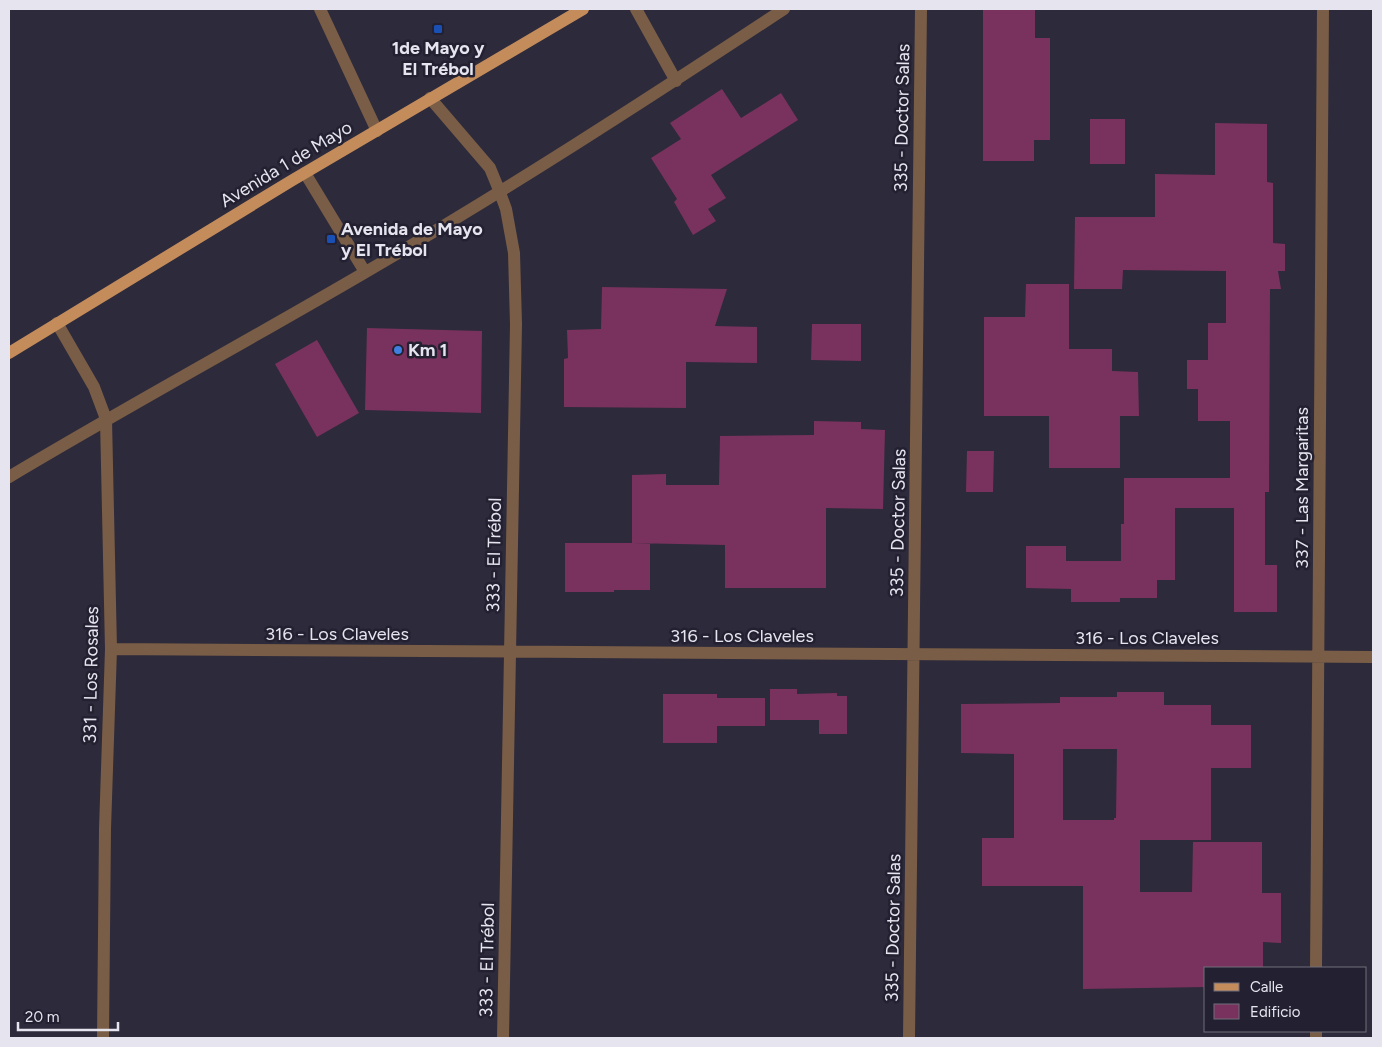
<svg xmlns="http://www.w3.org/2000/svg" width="1382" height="1047" font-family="Figtree,sans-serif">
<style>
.building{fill:#79325d;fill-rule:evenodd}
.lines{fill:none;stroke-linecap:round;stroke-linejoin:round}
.minor{stroke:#795d46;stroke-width:12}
.major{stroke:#c48c5b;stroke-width:12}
.transit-dot{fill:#1a4fb4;stroke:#232131;stroke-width:2}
.shop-dot{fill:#3f7fe0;stroke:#232131;stroke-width:2}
.labels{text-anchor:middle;stroke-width:5;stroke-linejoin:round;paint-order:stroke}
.poi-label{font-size:18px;font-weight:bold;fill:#e5e4ef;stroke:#232131;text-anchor:start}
.street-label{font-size:18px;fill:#e5e4ef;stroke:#232131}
</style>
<rect width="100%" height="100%" fill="#2d2a3b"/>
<path class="building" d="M 983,9 L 1035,9 L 1035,38 L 1050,38 L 1050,140 L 1034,140 L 1034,161 L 983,161 Z
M 722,89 L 741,118 L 781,93 L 798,120 L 711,175 L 726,198 L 708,209 L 716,221 L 693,235 L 674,202 L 677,199 L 651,158 L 681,139 L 670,123 Z
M 1090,119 L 1125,119 L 1125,164 L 1090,164 Z
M 1215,123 L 1267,124 L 1267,182 L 1273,183 L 1273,243 L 1285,244 L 1285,271 L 1278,271 L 1281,289 L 1270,289 L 1269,492 L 1265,492 L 1265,565 L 1277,565 L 1277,612 L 1234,612 L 1234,508 L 1175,508 L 1175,580 L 1157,580 L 1157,598 L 1120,598 L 1120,602 L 1071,602 L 1071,589 L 1026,588 L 1026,546 L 1066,546 L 1066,561 L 1121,561 L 1121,524 L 1124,524 L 1124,478 L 1230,478 L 1230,421 L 1198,421 L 1198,389 L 1187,389 L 1187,360 L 1208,360 L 1208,323 L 1226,323 L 1226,271 L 1123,270 L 1122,289 L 1074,289 L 1075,217 L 1155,217 L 1155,174 L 1215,175 Z
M 1026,284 L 1069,284 L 1069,349 L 1112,349 L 1112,371 L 1138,372 L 1139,416 L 1120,416 L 1120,468 L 1049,468 L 1049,416 L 984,416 L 984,317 L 1025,317 Z
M 602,287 L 727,289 L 715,326 L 757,327 L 757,363 L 686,362 L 686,408 L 564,407 L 564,359 L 568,358 L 567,330 L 601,329 Z
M 812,324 L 861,324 L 861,361 L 811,360 Z
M 367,328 L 482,331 L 481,413 L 365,410 Z
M 317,340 L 359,413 L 317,437 L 275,364 Z
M 814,421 L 861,422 L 861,429 L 885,430 L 883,509 L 826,508 L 826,588 L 725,588 L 725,545 L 632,543 L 632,475 L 666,474 L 666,485 L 719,485 L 720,436 L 814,435 Z
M 967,451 L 994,451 L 993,492 L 966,492 Z
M 565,543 L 650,543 L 650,590 L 614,590 L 614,592 L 565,592 Z
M 770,689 L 797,689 L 797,694 L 837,693 L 837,696 L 847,696 L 847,734 L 819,734 L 819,720 L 770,720 Z
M 1117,692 L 1164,692 L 1164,705 L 1211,705 L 1211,725 L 1251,725 L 1251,768 L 1211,768 L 1211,840 L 1140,840 L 1140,892 L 1192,892 L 1193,842 L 1262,842 L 1262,893 L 1281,893 L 1281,943 L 1263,942 L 1263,968 L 1206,968 L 1206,987 L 1083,989 L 1083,886 L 982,886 L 982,838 L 1014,838 L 1014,754 L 961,753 L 961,704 L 1060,703 L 1060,697 L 1117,697 ZM 1063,749 L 1117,749 L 1116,818 L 1114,818 L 1114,820 L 1063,820 Z
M 663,694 L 717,694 L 717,698 L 765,698 L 765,726 L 717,726 L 717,743 L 663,743 Z"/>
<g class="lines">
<path class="minor" d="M 320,9 L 377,131
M 636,9 L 676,81
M 430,98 L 490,168 L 499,190 L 506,209 L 514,253 L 516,324 L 503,1038
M 305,173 L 365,272
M 57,323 L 94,387 L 106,419 L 111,649 L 105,829 L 103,1038
M 9,477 C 126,407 246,342 364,273 C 507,190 646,100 784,9
M 111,649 L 1373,657
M 1316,968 L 1323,9
M 909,1038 L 921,9
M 1316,1038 L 1316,1031"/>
<path class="major" d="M 9,353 L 291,181 L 583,9"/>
</g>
<g class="transit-dot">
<rect x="433" y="24" width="10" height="10" rx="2.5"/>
<rect x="326" y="234" width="10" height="10" rx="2.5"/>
</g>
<circle class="shop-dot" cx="398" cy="350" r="5"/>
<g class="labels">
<g class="poi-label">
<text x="438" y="54" text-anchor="middle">1de Mayo y<tspan x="438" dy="21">El Trébol</tspan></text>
<text x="341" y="235">Avenida de Mayo<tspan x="341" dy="21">y El Trébol</tspan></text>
<text x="408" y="356">Km 1</text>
</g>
<g class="street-label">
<text transform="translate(902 118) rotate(-89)" y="6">335 - Doctor Salas</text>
<text transform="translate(286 164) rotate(-31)" y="6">Avenida 1 de Mayo</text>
<text transform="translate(1302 488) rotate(-90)" y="6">337 - Las Margaritas</text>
<text transform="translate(898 523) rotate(-89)" y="6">335 - Doctor Salas</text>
<text transform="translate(494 555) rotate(-89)" y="6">333 - El Trébol</text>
<text x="337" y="640">316 - Los Claveles</text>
<text x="742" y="642">316 - Los Claveles</text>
<text x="1147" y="644">316 - Los Claveles</text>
<text transform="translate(91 675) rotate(-89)" y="6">331 - Los Rosales</text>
<text transform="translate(893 928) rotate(-89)" y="6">335 - Doctor Salas</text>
<text transform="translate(487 960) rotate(-89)" y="6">333 - El Trébol</text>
</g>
</g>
<rect width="1382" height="1047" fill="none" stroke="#e5e4ef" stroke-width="20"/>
<rect x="1204" y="967" width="162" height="65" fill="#232131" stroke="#716f7d"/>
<rect x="1214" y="983" width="25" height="8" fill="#c48c5b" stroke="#716f7d"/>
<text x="1250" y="992" font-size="15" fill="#e5e4ef">Calle</text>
<rect x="1214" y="1004" width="25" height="15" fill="#79325d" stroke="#716f7d"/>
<text x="1250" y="1017" font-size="15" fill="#e5e4ef">Edificio</text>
<path d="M18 1022v8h100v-8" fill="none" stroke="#e5e4ef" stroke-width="2.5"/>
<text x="25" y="1022" font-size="15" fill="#e5e4ef" stroke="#232131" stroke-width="4" paint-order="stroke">20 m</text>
</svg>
